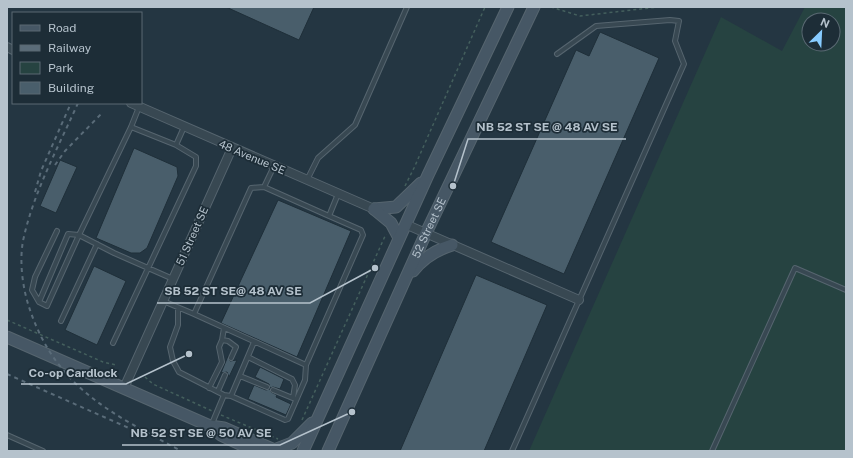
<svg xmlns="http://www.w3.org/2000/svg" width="853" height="458" font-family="'Public Sans',sans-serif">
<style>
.green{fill:#264341;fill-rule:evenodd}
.building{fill:#495e6b;stroke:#1f2f39}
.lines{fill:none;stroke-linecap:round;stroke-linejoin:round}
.lane-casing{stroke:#56656f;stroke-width:6}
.street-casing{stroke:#56656f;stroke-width:10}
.secondary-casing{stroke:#56656f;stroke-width:13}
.path{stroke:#445f5d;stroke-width:1.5;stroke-dasharray:3 3;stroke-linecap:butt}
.lane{stroke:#384852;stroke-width:4}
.street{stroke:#384852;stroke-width:8}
.secondary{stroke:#465765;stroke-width:11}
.rail{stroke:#5a6c79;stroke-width:2;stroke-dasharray:4 4;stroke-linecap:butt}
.labels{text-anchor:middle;stroke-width:3.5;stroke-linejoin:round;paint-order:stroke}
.street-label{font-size:11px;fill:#b5c2cc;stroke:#1d2d37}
.leader{fill:none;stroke:#b5c2cc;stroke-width:1.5}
.callout-dot{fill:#b5c2cc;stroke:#1d2d37;stroke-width:1.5}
.callout-label{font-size:12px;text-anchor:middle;font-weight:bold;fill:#b5c2cc;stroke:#1d2d37;stroke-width:3.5;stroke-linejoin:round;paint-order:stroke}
</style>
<rect width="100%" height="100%" fill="#243642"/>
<path class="green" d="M 805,7 L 846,7 L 846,451 L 529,451 L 721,17 L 782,51 ZM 809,20 L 833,20 L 833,44 L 809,44 Z"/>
<path class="building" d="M 226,7 L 314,7 L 299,40 Z
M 600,32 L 659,58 L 564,274 L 491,242 L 576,50 L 589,56 Z
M 134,148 L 177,167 L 178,176 L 147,248 L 140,253 L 131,253 L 96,238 Z
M 60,160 L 77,167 L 56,213 L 40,206 Z
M 278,200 L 351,231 L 297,357 L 221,323 Z
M 94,266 L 126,281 L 97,345 L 65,330 Z
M 476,275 L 547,305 L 484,451 L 400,451 Z
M 228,356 L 230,361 L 237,360 L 229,377 L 227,372 L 221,373 Z
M 260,367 L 284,379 L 280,389 L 273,387 L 270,388 L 269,384 L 255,377 Z
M 254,385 L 266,390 L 270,389 L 271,392 L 277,395 L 276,397 L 291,404 L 286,415 L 248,399 Z"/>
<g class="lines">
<defs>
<path id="lane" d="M 139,107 L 131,127 L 79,235 L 114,253 L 173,279
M 176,145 L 184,127
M 274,166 L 264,187 L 329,216 L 338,194
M 307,180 L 318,158 L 355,125 L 407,7
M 264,187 L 251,188 L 194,314 L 306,365 L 363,235 L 361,230 L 329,216
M 68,234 L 79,235 L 47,306 L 39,302 Z
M 163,301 L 194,314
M 39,302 L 32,290 L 35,277 L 57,231
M 178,308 L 178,325 L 170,347 L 173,361 L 179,372 L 224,395
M 61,321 L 97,244
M 222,340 L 224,328
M 113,343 L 196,166 L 196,157 L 176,145 L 131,127
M 248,357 L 292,379 L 295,385 L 293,398
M 240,376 L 267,387
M 209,388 L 222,362 L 219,347 L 222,340 L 228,341 L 236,347 L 231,358
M 273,390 L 295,399
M 218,391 L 225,375
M 231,396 L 285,420 L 288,419 L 305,380 L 306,365
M 211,426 L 224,395 L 231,396 L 254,342
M 7,435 L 43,451
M 512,451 L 684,64 L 675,41 L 679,21 L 670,20 L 596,26 L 557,54
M 712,451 L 795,268 L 846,290"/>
<path id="street" d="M 7,47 L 13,50
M 131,103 L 374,209
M 405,224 L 579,300
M 124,388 L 232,148"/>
<g id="secondary">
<path d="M 374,209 L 396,207 L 421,183"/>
<path d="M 374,209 L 391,223 L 399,238"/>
<path d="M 413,271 C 424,257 436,250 452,245"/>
<path d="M 7,337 L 210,426 L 224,428 L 277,451"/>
<path d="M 210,426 L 221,435 L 255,451"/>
<path d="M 274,450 L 292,443 L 312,423"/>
<path d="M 303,451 L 428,175 L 508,7"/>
<path id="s1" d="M 328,451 L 426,233 L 534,7"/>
</g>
</defs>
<use href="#lane" class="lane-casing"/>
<use href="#street" class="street-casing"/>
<use href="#secondary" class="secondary-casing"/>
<path class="path" d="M 551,7 L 580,16 L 658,7
M 405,186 L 414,168 L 485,7
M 7,320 L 103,362 L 116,365
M 145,377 L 153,384 L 212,411
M 221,415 L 278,439
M 302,420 L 386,234"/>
<use href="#lane" class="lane"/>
<use href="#street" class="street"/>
<use href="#secondary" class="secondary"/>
<path class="rail" d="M 78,103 C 58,148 33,193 23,241 C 19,263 23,290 30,310 C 57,389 113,414 181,451
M 55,165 L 65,151 L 103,112
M 35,192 L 41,171 L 71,103
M 7,374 L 131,429"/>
</g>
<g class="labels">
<g class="street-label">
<text transform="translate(252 157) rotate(23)" y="4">48 Avenue SE</text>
<text dy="4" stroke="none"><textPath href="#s1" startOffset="245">52 Street SE</textPath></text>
<text transform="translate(192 236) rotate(-66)" y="4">51 Street SE</text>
</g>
</g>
<path class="leader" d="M453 186L468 139H626M375 268L310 303H157M189 354L126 384H21M352 412L280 445H122"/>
<g class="callout-dot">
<circle cx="453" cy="186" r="4"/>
<circle cx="375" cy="268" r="4"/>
<circle cx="189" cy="354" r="4"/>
<circle cx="352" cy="412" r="4"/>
</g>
<g class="callout-label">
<text x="547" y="131">NB 52 ST SE @ 48 AV SE</text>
<text x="233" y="295">SB 52 ST SE@ 48 AV SE</text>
<text x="73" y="377">Co-op Cardlock</text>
<text x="201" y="437">NB 52 ST SE @ 50 AV SE</text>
</g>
<rect width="853" height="458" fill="none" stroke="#b5c2cc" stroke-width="16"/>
<rect x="12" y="12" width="130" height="92" fill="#1d2d37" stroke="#5a6973"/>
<rect x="20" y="25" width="20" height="6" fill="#465765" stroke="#5a6973"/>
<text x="48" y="32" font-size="12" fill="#b5c2cc">Road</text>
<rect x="20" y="45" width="20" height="6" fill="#5a6c79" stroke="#5a6973"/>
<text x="48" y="52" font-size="12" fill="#b5c2cc">Railway</text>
<rect x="20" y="62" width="20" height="12" fill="#264341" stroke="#5a6973"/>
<text x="48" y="72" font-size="12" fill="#b5c2cc">Park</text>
<rect x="20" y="82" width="20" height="12" fill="#495e6b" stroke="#5a6973"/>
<text x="48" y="92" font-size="12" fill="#b5c2cc">Building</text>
<g transform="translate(821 32) rotate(24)"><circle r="19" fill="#1d2d37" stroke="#5a6973"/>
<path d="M0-3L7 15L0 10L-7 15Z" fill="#87cbff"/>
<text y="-6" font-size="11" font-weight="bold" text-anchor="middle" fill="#b5c2cc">N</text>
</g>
</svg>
